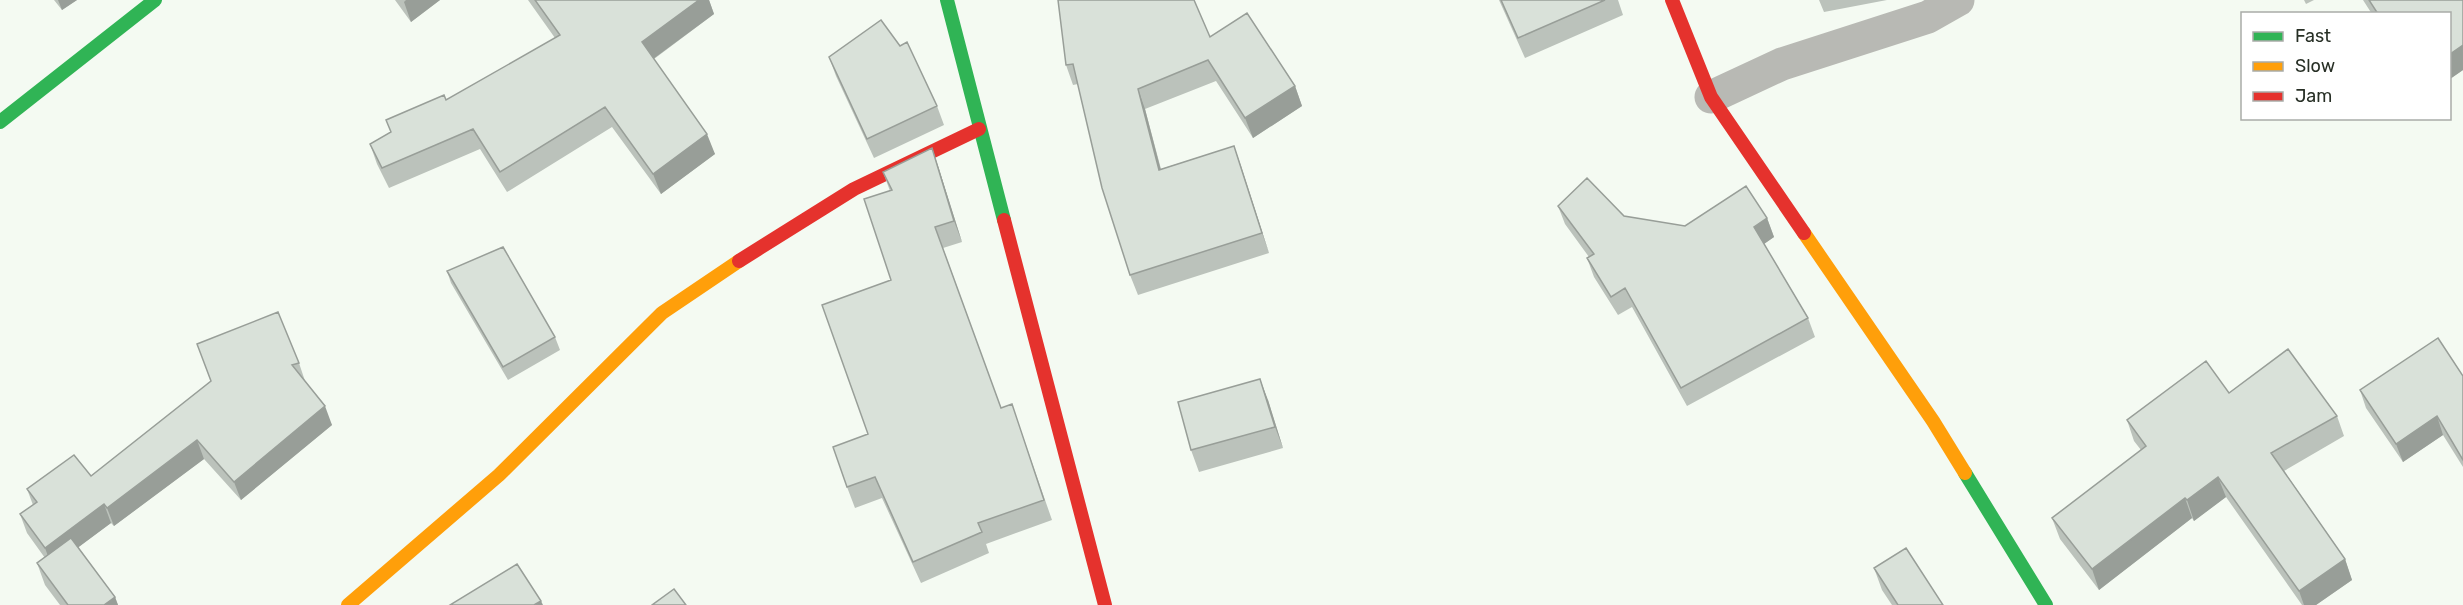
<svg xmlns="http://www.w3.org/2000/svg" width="2463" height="605" font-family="Rubik,sans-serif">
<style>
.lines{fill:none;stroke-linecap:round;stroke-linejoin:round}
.street{stroke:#b8b9b4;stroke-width:33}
.fast{stroke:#30b455;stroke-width:14}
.slow{stroke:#ff9f0a;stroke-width:14}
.jam{stroke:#e5322d;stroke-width:14}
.wall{fill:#bbc2bb}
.shaded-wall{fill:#989e98}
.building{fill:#d9e1d9;stroke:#989e98;stroke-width:1.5}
</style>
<rect width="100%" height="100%" fill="#f4faf2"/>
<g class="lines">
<path class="street" d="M 1711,97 L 1782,64 L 1928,17 L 1958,0"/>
<path class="fast" d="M 947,0 L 1004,220
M 0,122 L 155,0
M 1965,473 L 2046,605"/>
<path class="slow" d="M 1804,233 L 1933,421 L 1965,473
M 348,605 L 499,475 L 662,313 L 739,261"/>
<path class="jam" d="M 1672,0 L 1711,97 L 1804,233
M 1004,220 L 1105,605
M 739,261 L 854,189 L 979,129"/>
</g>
<path class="wall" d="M 54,0 L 77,0 L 62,10 Z
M 395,0 L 440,0 L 411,22 Z
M 528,0 L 709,0 L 714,14 L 654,59 L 715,154 L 661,194 L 612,127 L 507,192 L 480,149 L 389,188 L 377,164 L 370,144 L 391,132 L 386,120 L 446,100 L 555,38 Z
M 1499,0 L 1618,0 L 1623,15 L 1525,58 Z
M 1819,0 L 1887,0 L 1824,12 Z
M 2304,0 L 2314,0 L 2306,4 Z
M 2363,0 L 2463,0 L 2463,70 L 2450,79 L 2450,14 L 2372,14 Z
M 1210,37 L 1295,86 L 1302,106 L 1253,138 L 1216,81 L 1145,109 L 1161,169 L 1234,146 L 1269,253 L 1138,295 L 1130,275 L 1078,84 L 1073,85 L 1066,65 Z
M 829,57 L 937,106 L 944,125 L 874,158 L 836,76 Z
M 932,148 L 939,169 L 962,242 L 943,248 L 1001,408 L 1019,425 L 1052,520 L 986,544 L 989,553 L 921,583 L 882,498 L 855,508 L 847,487 L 868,434 L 891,280 L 890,191 L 883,172 Z
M 1558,206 L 1685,226 L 1767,218 L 1774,237 L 1764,244 L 1808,318 L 1815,337 L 1687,406 L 1632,307 L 1618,315 L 1594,277 L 1587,258 L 1589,257 L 1565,224 Z
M 447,271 L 555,337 L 560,350 L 508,380 L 451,283 Z
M 197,344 L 299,363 L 305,381 L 332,425 L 241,500 L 204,459 L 114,526 L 111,523 L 78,547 L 115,597 L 118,605 L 60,605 L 45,585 L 37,563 L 45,558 L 27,533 L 20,514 L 33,505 L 27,489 L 91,476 L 211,381 Z
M 2463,376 L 2463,467 L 2443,435 L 2403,462 L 2366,408 L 2360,390 Z
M 2229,393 L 2337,416 L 2344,436 L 2284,471 L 2345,559 L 2352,580 L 2316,605 L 2302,605 L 2226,497 L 2194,521 L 2192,518 L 2099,590 L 2060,539 L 2052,518 L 2141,450 L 2134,441 L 2127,420 Z
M 1268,400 L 1283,448 L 1199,472 L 1191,450 Z
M 1874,568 L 1943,605 L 1892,605 L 1882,590 Z"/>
<path class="shaded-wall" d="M 58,0 L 77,0 L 62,10 Z
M 406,0 L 440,0 L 411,22 L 404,2 Z
M 699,0 L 709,0 L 714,14 L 649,62 L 642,42 Z
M 2463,45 L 2463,70 L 2450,79 L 2450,54 Z
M 1295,86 L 1302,106 L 1253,138 L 1245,118 Z
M 1138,89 L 1145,109 L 1166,190 L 1159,170 Z
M 707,134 L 715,154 L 661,194 L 653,174 Z
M 1234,146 L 1241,166 L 1269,253 L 1262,233 Z
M 932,148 L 939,169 L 962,242 L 954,221 Z
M 1767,218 L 1774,237 L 1761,246 L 1754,227 Z
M 1260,379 L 1268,400 L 1283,448 L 1275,427 Z
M 325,406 L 332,425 L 241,500 L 234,482 Z
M 2437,416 L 2443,435 L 2403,462 L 2396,444 Z
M 197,440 L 204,459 L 114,526 L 107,508 Z
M 2218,477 L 2226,497 L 2194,521 L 2187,500 Z
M 2185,498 L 2192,518 L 2099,590 L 2092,569 Z
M 104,504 L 111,523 L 52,567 L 45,548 Z
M 2345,559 L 2352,580 L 2316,605 L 2304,605 L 2299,591 Z
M 115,597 L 118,605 L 104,605 Z
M 541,601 L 543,605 L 534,605 Z"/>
<path class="building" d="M 535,0 L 699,0 L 642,42 L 707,134 L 653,174 L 605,107 L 500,172 L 473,129 L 382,168 L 370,144 L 391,132 L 386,120 L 444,95 L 446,100 L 560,35 Z
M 1058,0 L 1194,0 L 1210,37 L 1247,13 L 1295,86 L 1245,118 L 1208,60 L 1138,89 L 1159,170 L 1234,146 L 1262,233 L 1130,275 L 1102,188 L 1073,64 L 1066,65 Z
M 1501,0 L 1605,0 L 1518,38 Z
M 2369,0 L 2463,0 L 2463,45 L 2450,54 L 2450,14 L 2378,14 Z
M 881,20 L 900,46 L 907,42 L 937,106 L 867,139 L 829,57 Z
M 932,148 L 954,221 L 935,227 L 1001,408 L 1012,404 L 1044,500 L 978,523 L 982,532 L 913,562 L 875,477 L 847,487 L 833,447 L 868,434 L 822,305 L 891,280 L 864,199 L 892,190 L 883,172 Z
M 1587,178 L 1624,216 L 1685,226 L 1746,186 L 1767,218 L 1754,227 L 1808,318 L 1681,388 L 1625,288 L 1611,297 L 1587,258 L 1594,254 L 1558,206 Z
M 503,247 L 555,337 L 503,367 L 447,271 Z
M 278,312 L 299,363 L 292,365 L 325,406 L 234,482 L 197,440 L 107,508 L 104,504 L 45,548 L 20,514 L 37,502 L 27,489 L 74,455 L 91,476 L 211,381 L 197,344 Z
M 2438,338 L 2463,376 L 2463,460 L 2437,416 L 2396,444 L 2360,390 Z
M 2288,349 L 2337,416 L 2271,453 L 2345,559 L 2299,591 L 2218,477 L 2187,500 L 2185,498 L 2092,569 L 2052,518 L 2146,446 L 2127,420 L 2206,361 L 2229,393 Z
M 1260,379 L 1275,427 L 1191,450 L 1178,402 Z
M 71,538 L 115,597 L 104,605 L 68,605 L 37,563 Z
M 1906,548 L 1943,605 L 1898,605 L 1874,568 Z
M 517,564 L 541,601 L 534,605 L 450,605 Z
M 674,589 L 686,605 L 652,605 Z"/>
<rect x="2241" y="12" width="210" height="108" fill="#ffffff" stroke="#a9aca8" stroke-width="1.5"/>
<rect x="2253" y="32" width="30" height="9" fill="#30b455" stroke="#a9aca8" stroke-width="1.5"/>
<text x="2295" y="42" font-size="18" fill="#272f25">Fast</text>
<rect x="2253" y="62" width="30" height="9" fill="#ff9f0a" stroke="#a9aca8" stroke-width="1.5"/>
<text x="2295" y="72" font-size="18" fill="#272f25">Slow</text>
<rect x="2253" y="92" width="30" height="9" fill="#e5322d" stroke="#a9aca8" stroke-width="1.5"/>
<text x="2295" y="102" font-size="18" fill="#272f25">Jam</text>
</svg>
